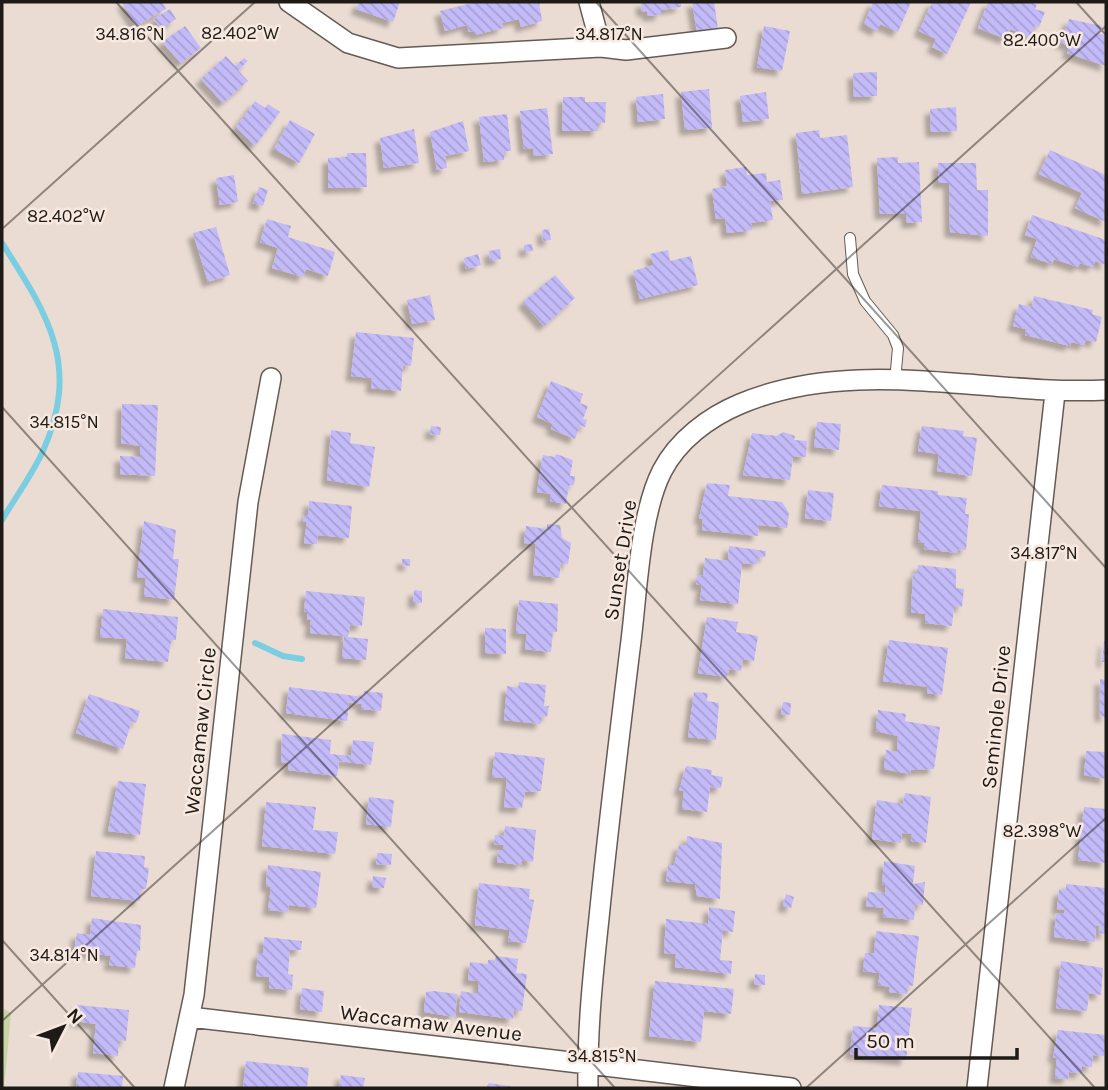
<svg xmlns="http://www.w3.org/2000/svg" width="1108" height="1090" font-family="Karla,sans-serif">
<style>
.grass{fill:#c7d4a4}
.lines{fill:none;stroke-linecap:round;stroke-linejoin:round}
.stream{stroke:#7bcee2;stroke-width:6}
.building{fill:url(#building-back-hatch);filter:url(#shadow)}
.lane-casing{stroke:#665b53;stroke-width:12}
.street-casing{stroke:#665b53;stroke-width:22}
.lane{stroke:#fff;stroke-width:10}
.street{stroke:#fff;stroke-width:19}
.ticks{fill:none;stroke:#1e1a16;stroke-width:2;stroke-opacity:0.45}
.labels{text-anchor:middle;stroke-width:5;stroke-linejoin:round;paint-order:stroke}
.street-label{font-size:21px;fill:#1e1a16;stroke:#f7e9e0}
.ticks-label{font-size:18px;text-anchor:middle;fill:#1e1a16;stroke:#f7e9e0;stroke-width:5;stroke-linejoin:round;paint-order:stroke}
</style>
<defs>
<pattern id="building-back-hatch" width="6" height="6" patternUnits="userSpaceOnUse" patternTransform="scale(1.75)"><rect width="6" height="6" fill="#c3baf8"/><path d="M-1 5l2 2M0 0l6 6M5-1l2 2" fill="none" stroke="#a79fd4"/></pattern>
<filter id="shadow"><feDropShadow dx="-5.5" dy="5.5" stdDeviation="2" flood-color="#0004"/></filter>
</defs>
<rect width="100%" height="100%" fill="#eadcd3"/>
<path class="grass" d="M 2,1008 L 11,1013 L 4,1088 L 2,1088 Z"/>
<g class="lines">
<path class="stream" d="M 2,243 C 48,315 81,365 43,451 C 32,475 15,498 2,520
M 255,643 L 283,656 L 302,659"/>
</g>
<path class="building" d="M 122,2 L 162,2 L 166,9 L 136,26 Z
M 359,2 L 400,2 L 393,22 L 356,9 Z
M 476,2 L 539,2 L 542,21 L 521,27 L 519,19 L 502,23 L 503,28 L 475,35 L 475,31 L 469,32 L 467,25 L 445,31 L 440,11 Z
M 641,2 L 681,2 L 681,7 L 660,10 L 661,15 L 648,16 L 647,11 L 642,12 Z
M 692,2 L 714,2 L 718,29 L 697,32 Z
M 873,2 L 911,2 L 898,32 L 880,24 L 877,31 L 864,24 Z
M 932,2 L 971,2 L 947,54 L 932,47 L 936,39 L 919,31 Z
M 988,2 L 1029,2 L 1037,5 L 1035,9 L 1045,12 L 1039,27 L 1035,25 L 1031,37 L 1010,29 L 1006,39 L 978,28 Z
M 170,9 L 176,19 L 161,29 L 154,19 Z
M 1069,19 L 1102,26 L 1099,33 L 1106,36 L 1106,66 L 1067,53 L 1070,46 L 1061,43 Z
M 185,26 L 201,48 L 181,63 L 162,42 Z
M 764,26 L 790,31 L 782,71 L 757,67 Z
M 226,56 L 235,66 L 244,58 L 248,61 L 238,70 L 248,81 L 223,103 L 201,79 Z
M 877,72 L 877,96 L 854,97 L 853,73 Z
M 709,89 L 712,128 L 685,130 L 681,92 Z
M 766,92 L 769,119 L 743,122 L 740,96 Z
M 663,94 L 665,119 L 638,122 L 636,97 Z
M 563,97 L 585,97 L 585,102 L 606,102 L 605,123 L 598,123 L 598,131 L 562,131 Z
M 255,101 L 265,108 L 268,104 L 280,112 L 255,146 L 236,127 Z
M 956,107 L 957,131 L 931,132 L 930,109 Z
M 547,108 L 553,154 L 534,156 L 533,148 L 524,149 L 520,111 Z
M 507,114 L 511,151 L 504,151 L 504,160 L 484,162 L 479,117 Z
M 290,120 L 315,134 L 299,163 L 274,149 Z
M 463,121 L 469,151 L 445,156 L 447,168 L 437,170 L 430,132 Z
M 414,129 L 419,163 L 384,168 L 380,138 Z
M 819,130 L 820,138 L 847,135 L 853,187 L 802,194 L 796,133 Z
M 1050,150 L 1106,175 L 1106,222 L 1075,208 L 1082,193 L 1039,174 Z
M 347,153 L 366,153 L 367,187 L 328,188 L 328,158 L 347,157 Z
M 898,157 L 898,163 L 919,162 L 922,222 L 907,223 L 906,213 L 880,214 L 877,158 Z
M 938,163 L 976,163 L 977,190 L 988,190 L 988,236 L 950,232 L 949,183 L 938,183 Z
M 746,167 L 747,175 L 766,173 L 767,182 L 780,180 L 783,200 L 770,201 L 773,220 L 751,223 L 752,230 L 727,233 L 725,218 L 716,219 L 712,189 L 727,186 L 725,170 Z
M 234,175 L 238,202 L 220,205 L 216,178 Z
M 259,187 L 268,190 L 263,206 L 253,203 Z
M 1032,215 L 1103,239 L 1106,242 L 1106,265 L 1095,261 L 1093,267 L 1080,263 L 1078,267 L 1054,259 L 1052,264 L 1031,257 L 1037,239 L 1025,235 Z
M 267,219 L 291,226 L 288,237 L 335,252 L 328,276 L 306,269 L 303,277 L 272,268 L 278,248 L 260,242 Z
M 216,227 L 230,275 L 208,282 L 193,233 Z
M 549,229 L 551,240 L 543,241 L 542,230 Z
M 532,244 L 533,251 L 524,252 L 524,245 Z
M 500,249 L 501,259 L 490,261 L 489,251 Z
M 668,250 L 670,261 L 691,256 L 698,285 L 640,299 L 633,271 L 654,265 L 650,254 Z
M 478,254 L 481,265 L 466,269 L 464,258 Z
M 555,275 L 575,298 L 544,326 L 523,302 Z
M 430,295 L 435,320 L 412,324 L 407,300 Z
M 1034,296 L 1093,310 L 1092,314 L 1102,317 L 1096,342 L 1086,340 L 1084,345 L 1071,342 L 1070,346 L 1025,335 L 1026,329 L 1013,326 L 1019,304 L 1032,307 Z
M 356,332 L 414,338 L 411,366 L 403,365 L 401,391 L 371,388 L 372,378 L 351,376 Z
M 551,381 L 583,394 L 580,403 L 588,406 L 583,419 L 587,420 L 585,427 L 580,425 L 575,439 L 551,429 L 553,424 L 537,417 Z
M 122,404 L 158,405 L 155,476 L 120,474 L 120,456 L 140,457 L 140,446 L 121,443 Z
M 817,422 L 841,424 L 839,450 L 814,447 Z
M 431,426 L 441,427 L 440,435 L 430,434 Z
M 922,426 L 964,431 L 963,436 L 977,438 L 972,476 L 937,471 L 939,454 L 918,451 Z
M 331,430 L 351,433 L 350,443 L 375,447 L 369,487 L 327,480 Z
M 783,432 L 795,436 L 794,440 L 807,441 L 806,457 L 793,456 L 790,480 L 743,475 L 752,433 L 777,436 Z
M 556,454 L 573,460 L 570,476 L 575,476 L 574,485 L 569,485 L 566,504 L 550,501 L 551,494 L 537,492 L 543,455 L 555,457 Z
M 707,483 L 730,485 L 728,496 L 782,502 L 789,513 L 787,528 L 759,525 L 758,536 L 702,530 L 703,519 L 699,519 Z
M 882,485 L 938,491 L 938,495 L 967,498 L 965,514 L 969,514 L 966,550 L 958,549 L 957,553 L 924,549 L 924,543 L 918,542 L 921,511 L 879,506 Z
M 808,490 L 834,493 L 831,521 L 805,518 Z
M 309,501 L 352,506 L 349,538 L 318,535 L 317,544 L 304,543 L 307,522 L 303,521 L 304,515 L 308,515 Z
M 144,521 L 176,530 L 173,559 L 179,559 L 174,600 L 144,596 L 146,578 L 137,577 Z
M 547,524 L 560,525 L 562,538 L 571,543 L 568,564 L 561,563 L 559,578 L 533,575 L 536,544 L 524,543 L 526,526 L 547,529 Z
M 729,546 L 766,551 L 765,557 L 758,557 L 757,564 L 742,563 L 738,604 L 700,600 L 702,585 L 696,584 L 697,575 L 703,576 L 705,558 L 728,561 Z
M 402,559 L 410,559 L 410,566 L 402,565 Z
M 918,565 L 956,569 L 956,588 L 964,589 L 962,607 L 954,606 L 952,626 L 925,623 L 926,614 L 911,612 L 913,573 L 917,574 Z
M 414,590 L 422,591 L 422,603 L 413,603 Z
M 306,591 L 365,597 L 362,626 L 350,625 L 348,637 L 368,639 L 366,660 L 342,658 L 344,636 L 310,633 L 311,620 L 307,619 L 307,612 L 304,612 Z
M 519,600 L 558,604 L 557,632 L 553,632 L 551,652 L 525,649 L 527,634 L 516,633 Z
M 103,609 L 178,617 L 176,640 L 171,640 L 168,662 L 125,658 L 127,639 L 100,637 Z
M 707,617 L 738,622 L 736,632 L 758,636 L 754,661 L 743,659 L 741,671 L 729,669 L 727,677 L 698,673 Z
M 485,628 L 506,629 L 506,654 L 485,653 Z
M 889,640 L 948,648 L 942,695 L 927,693 L 928,687 L 883,681 Z
M 1104,641 L 1106,641 L 1106,662 L 1102,662 Z
M 1100,679 L 1106,680 L 1106,717 L 1100,716 Z
M 519,682 L 546,685 L 544,706 L 549,706 L 547,717 L 542,716 L 541,724 L 504,720 L 507,686 L 518,688 Z
M 289,687 L 363,697 L 364,691 L 383,693 L 381,711 L 361,709 L 362,704 L 349,702 L 347,721 L 286,713 Z
M 694,692 L 708,693 L 707,701 L 719,703 L 716,740 L 688,737 Z
M 89,694 L 140,711 L 136,723 L 132,721 L 123,749 L 76,733 Z
M 783,702 L 791,703 L 790,715 L 781,714 Z
M 878,710 L 906,714 L 905,721 L 940,727 L 934,769 L 911,770 L 910,774 L 884,769 L 886,750 L 897,752 L 898,736 L 876,731 Z
M 282,734 L 331,740 L 330,754 L 351,756 L 353,740 L 374,742 L 371,765 L 339,761 L 337,776 L 288,770 L 289,763 L 281,762 Z
M 1086,751 L 1106,752 L 1106,779 L 1084,775 Z
M 495,752 L 545,758 L 541,791 L 525,792 L 522,808 L 504,807 L 507,778 L 492,777 Z
M 686,766 L 712,770 L 711,775 L 723,777 L 721,788 L 710,787 L 707,812 L 682,809 L 684,791 L 679,791 Z
M 118,781 L 146,784 L 140,835 L 108,831 Z
M 905,793 L 931,797 L 926,843 L 911,841 L 912,834 L 902,833 L 901,843 L 872,839 L 877,800 L 903,804 Z
M 369,797 L 394,800 L 391,827 L 366,824 Z
M 266,802 L 316,807 L 313,830 L 338,832 L 335,854 L 262,846 Z
M 1084,807 L 1106,809 L 1106,863 L 1078,860 Z
M 505,826 L 536,830 L 533,862 L 522,860 L 521,865 L 497,862 L 498,850 L 503,850 L 504,845 L 494,844 L 495,835 L 504,836 Z
M 687,836 L 722,843 L 720,899 L 697,896 L 695,884 L 666,881 L 668,865 L 674,865 L 679,845 L 686,845 Z
M 96,851 L 145,856 L 144,867 L 149,868 L 146,889 L 141,889 L 140,901 L 91,896 Z
M 377,853 L 392,854 L 391,865 L 376,864 Z
M 884,861 L 915,866 L 913,884 L 925,882 L 923,905 L 915,904 L 914,920 L 883,917 L 884,908 L 866,906 L 868,892 L 885,893 L 886,885 L 882,885 Z
M 268,865 L 321,872 L 316,908 L 289,905 L 288,912 L 268,910 L 271,887 L 267,887 L 266,881 Z
M 373,876 L 386,878 L 384,888 L 372,887 Z
M 479,883 L 530,889 L 529,899 L 534,900 L 526,943 L 508,941 L 510,930 L 475,925 Z
M 1066,884 L 1105,888 L 1106,934 L 1099,933 L 1100,926 L 1096,926 L 1095,942 L 1054,937 L 1056,913 L 1064,914 L 1065,910 L 1057,909 L 1059,890 L 1066,890 Z
M 786,894 L 794,897 L 791,908 L 783,906 Z
M 709,907 L 735,911 L 733,932 L 723,930 L 720,960 L 732,961 L 731,974 L 675,967 L 676,954 L 664,953 L 666,919 L 708,924 Z
M 92,918 L 141,925 L 140,951 L 137,951 L 135,968 L 109,965 L 111,956 L 74,951 L 77,933 L 90,935 Z
M 876,931 L 919,936 L 913,986 L 908,985 L 907,994 L 889,992 L 890,987 L 878,985 L 880,973 L 863,971 L 865,953 L 874,953 Z
M 264,937 L 302,941 L 301,950 L 290,950 L 288,974 L 293,975 L 292,990 L 269,988 L 269,977 L 256,976 L 258,953 L 263,953 Z
M 496,956 L 518,959 L 516,973 L 527,974 L 522,1011 L 514,1010 L 513,1019 L 459,1012 L 461,991 L 478,994 L 479,981 L 468,980 L 470,962 L 488,964 L 488,960 L 495,960 Z
M 1061,961 L 1103,968 L 1101,995 L 1089,993 L 1087,1011 L 1056,1008 Z
M 755,974 L 765,975 L 765,985 L 754,984 Z
M 655,981 L 734,989 L 731,1014 L 704,1011 L 701,1042 L 649,1036 Z
M 302,988 L 324,991 L 322,1012 L 300,1009 Z
M 434,991 L 457,994 L 455,1017 L 424,1012 L 426,992 Z
M 77,1005 L 129,1010 L 126,1041 L 119,1040 L 118,1056 L 93,1053 L 96,1024 L 75,1021 Z
M 879,1005 L 912,1008 L 906,1060 L 850,1054 L 853,1026 L 877,1028 Z
M 1058,1030 L 1106,1035 L 1104,1056 L 1093,1055 L 1092,1067 L 1082,1066 L 1082,1073 L 1069,1072 L 1068,1079 L 1055,1078 L 1057,1058 L 1053,1057 Z
M 246,1061 L 309,1068 L 307,1088 L 243,1088 Z
M 78,1072 L 123,1076 L 122,1088 L 76,1088 Z
M 341,1075 L 365,1078 L 363,1088 L 339,1088 Z
M 489,1083 L 515,1087 L 515,1088 L 486,1088 Z"/>
<g class="lines">
<defs>
<path id="lane" d="M 850,238 L 853,274 L 865,301 L 893,335 L 898,348 L 895,381"/>
<path id="street" d="M 289,2 L 348,43 L 398,58 L 601,47 L 626,50 L 726,38
M 589,2 L 601,47
M 190,1017 L 791,1088
M 174,1088 L 194,995 L 248,502 L 271,378
M 588,1088 C 587,1031 593,974 599,918 C 608,828 619,739 630,649 C 637,598 639,516 662,471 C 678,440 709,417 740,404 C 856,355 986,396 1106,390
M 977,1088 L 1055,393"/>
</defs>
<use href="#lane" class="lane-casing"/>
<use href="#street" class="street-casing"/>
<use href="#lane" class="lane"/>
<use href="#street" class="street"/>
</g>
<path class="ticks" d="M 116,2 L 1095,1088M 596,2 L 1106,568M 1076,2 L 1106,35M 2,229 L 255,2M 2,407 L 615,1088M 2,940 L 135,1088M 2,1021 L 1106,26M 806,1088 L 1106,818"/>
<g class="labels">
<g class="street-label">
<text transform="translate(620 560) rotate(-81)" y="7">Sunset Drive</text>
<text transform="translate(996 717) rotate(-84)" y="7">Seminole Drive</text>
<text transform="translate(200 731) rotate(-84)" y="7">Waccamaw Circle</text>
<text transform="translate(431 1023) rotate(7)" y="7">Waccamaw Avenue</text>
</g>
</g>
<g class="ticks-label">
<text x="240" y="39">82.402°W</text>
<text x="130" y="40">34.816°N</text>
<text x="609" y="40">34.817°N</text>
<text x="1042" y="46">82.400°W</text>
<text x="66" y="222">82.402°W</text>
<text x="64" y="428">34.815°N</text>
<text x="1044" y="559">34.817°N</text>
<text x="1042" y="837">82.398°W</text>
<text x="64" y="961">34.814°N</text>
<text x="602" y="1062">34.815°N</text>
</g>
<rect width="1108" height="1090" fill="none" stroke="#1e1a16" stroke-width="7"/>
<g transform="translate(63 1027) rotate(48)" stroke="#f7e9e0" stroke-width="5" paint-order="stroke">
<path d="M0-5L12 26L0 18L-12 26Z" fill="#1e1a16"/>
<text y="-10" font-size="19" font-weight="bold" text-anchor="middle" fill="#1e1a16">N</text>
</g>
<path d="M856 1048v10h161v-10" fill="none" stroke="#1e1a16" stroke-width="3.5"/>
<text x="866" y="1048" font-size="21" fill="#1e1a16" stroke="#f7e9e0" stroke-width="5" paint-order="stroke">50 m</text>
</svg>
